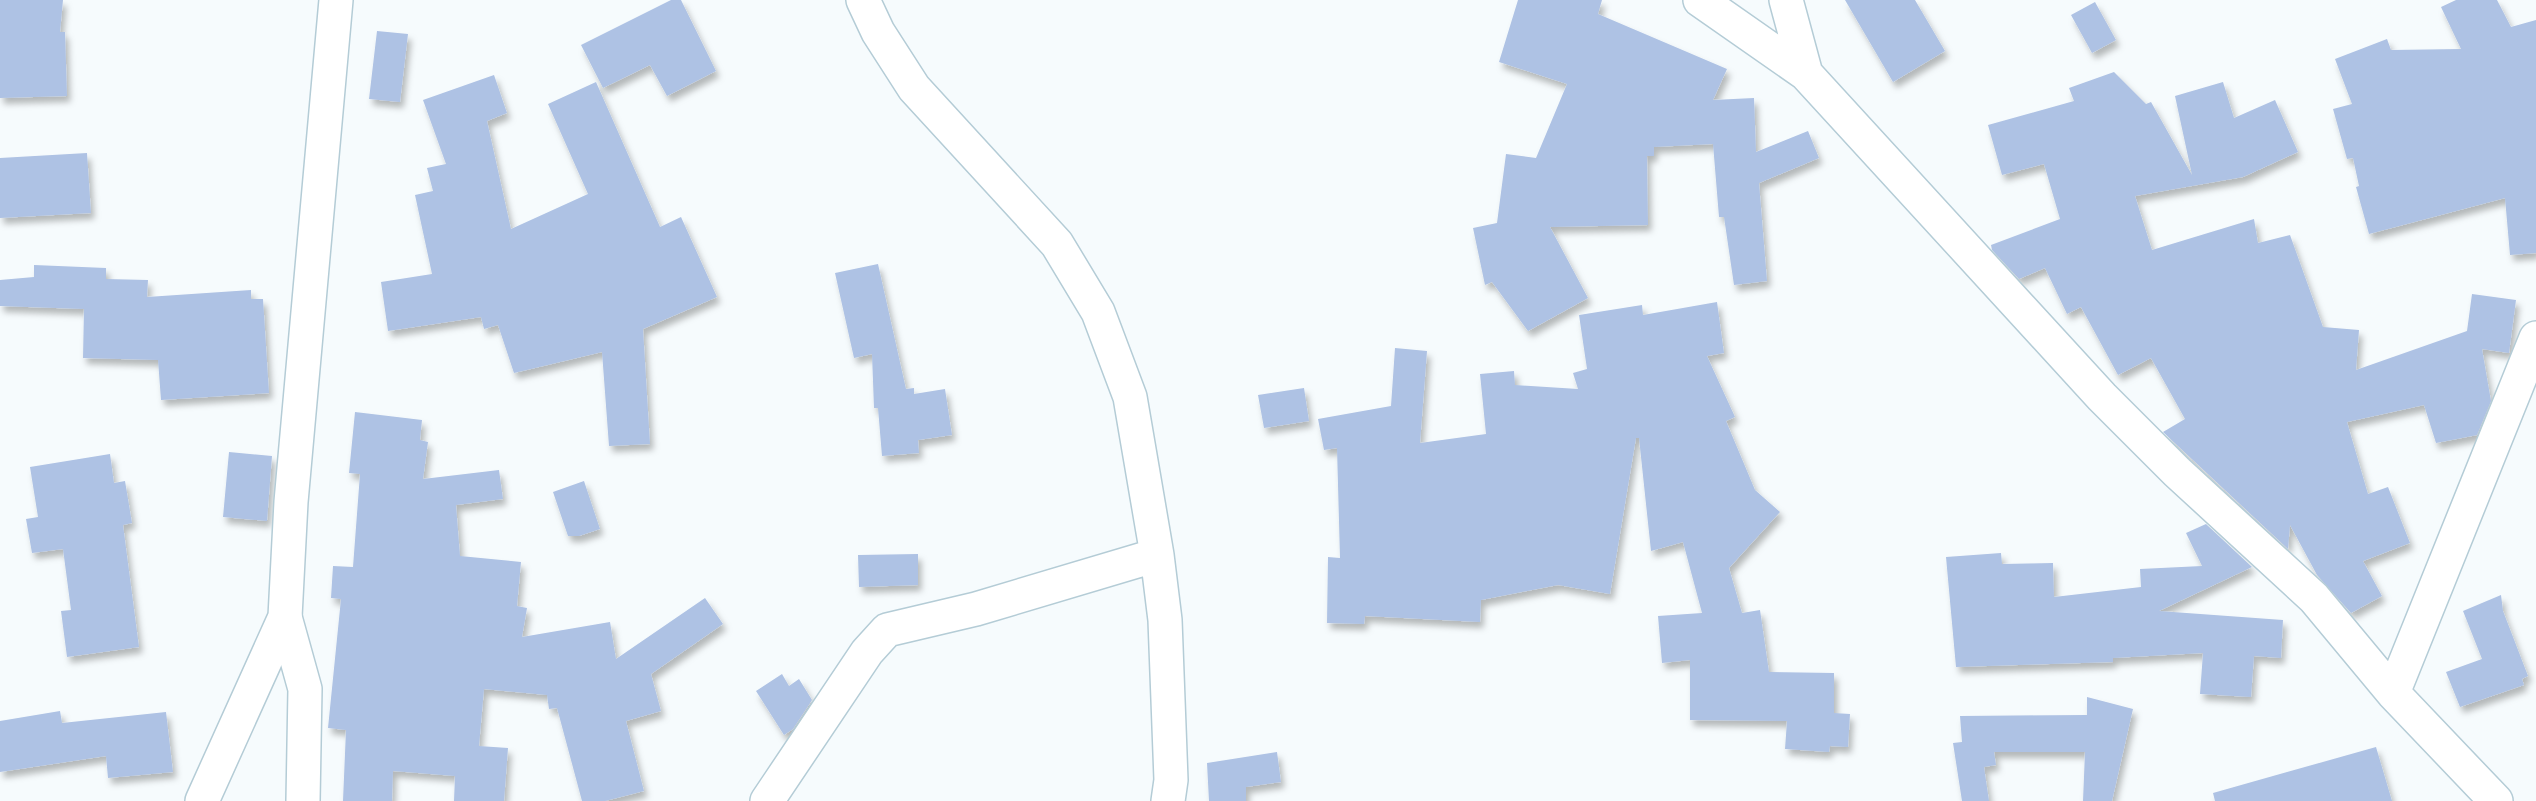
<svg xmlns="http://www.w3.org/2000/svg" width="2536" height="801" font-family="'Noto Sans',sans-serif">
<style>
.building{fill:#aec2e4;filter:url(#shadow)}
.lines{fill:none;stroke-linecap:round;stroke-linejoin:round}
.minor-casing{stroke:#b4ccd6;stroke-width:36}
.tertiary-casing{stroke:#b4ccd6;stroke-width:36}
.minor{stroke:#fff;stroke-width:33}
.tertiary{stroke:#fff;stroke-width:33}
</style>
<defs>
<filter id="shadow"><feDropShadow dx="3.5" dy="6" stdDeviation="3" flood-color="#0004"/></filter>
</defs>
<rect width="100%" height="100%" fill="#f6fbfd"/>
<path class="building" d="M 0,0 L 63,0 L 60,32 L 65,32 L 67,96 L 0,98 Z
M 671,0 L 681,0 L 716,71 L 667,96 L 650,65 L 603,88 L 581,45 Z
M 1518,0 L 1602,0 L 1598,14 L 1727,69 L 1713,100 L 1754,98 L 1756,152 L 1808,131 L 1819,158 L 1759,183 L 1767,281 L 1734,285 L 1724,217 L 1719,217 L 1713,144 L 1654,147 L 1654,156 L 1647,156 L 1648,225 L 1550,227 L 1588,298 L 1528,331 L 1492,282 L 1485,285 L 1473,228 L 1497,223 L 1506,154 L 1536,158 L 1567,84 L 1499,62 Z
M 1845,0 L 1915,0 L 1945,51 L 1893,82 Z
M 2456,0 L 2497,0 L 2511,27 L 2536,20 L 2536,253 L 2510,255 L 2505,198 L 2369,234 L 2356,187 L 2359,186 L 2353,158 L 2347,159 L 2333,109 L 2352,104 L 2335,59 L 2387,39 L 2391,50 L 2461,49 L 2441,7 Z
M 2095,2 L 2116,40 L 2092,53 L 2071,15 Z
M 377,31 L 408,34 L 400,102 L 369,99 Z
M 2114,72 L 2146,104 L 2151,102 L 2192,175 L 2175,96 L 2223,82 L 2234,118 L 2275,100 L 2298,152 L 2243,177 L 2135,196 L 2152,250 L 2254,219 L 2258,243 L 2290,235 L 2323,327 L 2359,330 L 2356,370 L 2467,331 L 2472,294 L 2516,300 L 2509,353 L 2482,349 L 2491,401 L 2477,435 L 2436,443 L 2424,405 L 2347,422 L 2368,494 L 2388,487 L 2410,543 L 2363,561 L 2382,596 L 2351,613 L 2317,575 L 2290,525 L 2288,549 L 2163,432 L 2185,419 L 2151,358 L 2118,375 L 2081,307 L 2067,314 L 2045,268 L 2019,279 L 1992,250 L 1991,245 L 2060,219 L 2044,164 L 2002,175 L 1988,125 L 2074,101 L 2069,88 Z
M 494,75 L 507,113 L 487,121 L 511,229 L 588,194 L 548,104 L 596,82 L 660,227 L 681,217 L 717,297 L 643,329 L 650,444 L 609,446 L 602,352 L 514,373 L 498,325 L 484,329 L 481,317 L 388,331 L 381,282 L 432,274 L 415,195 L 433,191 L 427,168 L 446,164 L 423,100 Z
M 87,153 L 91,213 L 0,218 L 0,158 Z
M 878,264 L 906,389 L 914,388 L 914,394 L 945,389 L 952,435 L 918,440 L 919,453 L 882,456 L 878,408 L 874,408 L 872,354 L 854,358 L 835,273 Z
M 34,265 L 106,268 L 106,279 L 148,280 L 147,297 L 251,290 L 251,299 L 263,299 L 269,393 L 161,400 L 158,360 L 83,358 L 84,309 L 0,306 L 0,280 L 34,277 Z
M 1717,302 L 1724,353 L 1707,356 L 1735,417 L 1726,421 L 1755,490 L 1780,512 L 1729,568 L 1742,613 L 1760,610 L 1769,672 L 1834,673 L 1834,713 L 1850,714 L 1848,747 L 1830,746 L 1829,752 L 1785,749 L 1787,721 L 1690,720 L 1690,660 L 1662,663 L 1658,616 L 1702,613 L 1683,542 L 1651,551 L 1639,438 L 1636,438 L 1610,594 L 1558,585 L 1481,600 L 1480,622 L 1365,616 L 1364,624 L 1327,623 L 1328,557 L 1340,558 L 1337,448 L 1324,450 L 1318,419 L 1391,406 L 1395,348 L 1427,351 L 1420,443 L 1486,434 L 1480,374 L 1514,371 L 1515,385 L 1578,389 L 1573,373 L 1587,369 L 1579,315 L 1642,305 L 1643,315 Z
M 1304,388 L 1309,421 L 1264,428 L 1258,395 Z
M 355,412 L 422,420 L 420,440 L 428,442 L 423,479 L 499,470 L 503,499 L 456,505 L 460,556 L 521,562 L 517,606 L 527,608 L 522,637 L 610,622 L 616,659 L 705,598 L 723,624 L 651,674 L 661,711 L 626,721 L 644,791 L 605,801 L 582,801 L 557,708 L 549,709 L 547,695 L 484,689 L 479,746 L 508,748 L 504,801 L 454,801 L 455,776 L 393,771 L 392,801 L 343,801 L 346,730 L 328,728 L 341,599 L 331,598 L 333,566 L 353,567 L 360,474 L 349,473 Z
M 229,452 L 272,456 L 267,521 L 223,517 Z
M 110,454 L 114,483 L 125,481 L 132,523 L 123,525 L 139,647 L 67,657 L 61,611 L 71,610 L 63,549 L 32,553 L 26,519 L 38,517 L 30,467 Z
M 584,481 L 600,529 L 579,536 L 568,536 L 553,492 Z
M 2206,524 L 2252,567 L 2159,611 L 2283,620 L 2281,658 L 2254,656 L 2251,697 L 2200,694 L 2203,653 L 2113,658 L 2113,662 L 1956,667 L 1946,557 L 2001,553 L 2002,564 L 2053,563 L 2054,597 L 2141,587 L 2140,569 L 2202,566 L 2186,533 Z
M 918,554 L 918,585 L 859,587 L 858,555 Z
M 2501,595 L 2503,611 L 2528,676 L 2522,679 L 2524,685 L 2460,707 L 2446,672 L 2482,659 L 2463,611 Z
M 782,674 L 789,686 L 799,679 L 812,700 L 793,729 L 784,735 L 756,691 Z
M 2087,697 L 2133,709 L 2112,801 L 2083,801 L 2085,752 L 1994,752 L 1996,765 L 1984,767 L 1989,801 L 1962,801 L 1953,743 L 1962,742 L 1960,716 L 2087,715 Z
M 60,711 L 62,723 L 166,712 L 173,772 L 108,778 L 106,756 L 0,772 L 0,721 Z
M 2376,747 L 2392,801 L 2215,801 L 2213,793 Z
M 1277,752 L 1281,782 L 1246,787 L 1246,801 L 1209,801 L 1207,763 Z"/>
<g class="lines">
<defs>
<path id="minor" d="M 863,0 L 878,32 L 914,88 L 1057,244 L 1098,312 L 1130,397 L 1157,555 L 1165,620 L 1171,780 L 1168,801
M 1700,0 L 1806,74 L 2102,397 L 2177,472 L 2314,598 L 2393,693 L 2496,801
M 1786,0 L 1806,74
M 285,617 L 305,689 L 303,801
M 2393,693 L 2536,338
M 767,801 L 867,652 L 887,630 L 976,609 L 1157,555"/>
<path id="tertiary" d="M 202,801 L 285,617 L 291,502 L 336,0"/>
</defs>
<use href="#minor" class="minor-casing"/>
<use href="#tertiary" class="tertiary-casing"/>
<use href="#minor" class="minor"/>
<use href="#tertiary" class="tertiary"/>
</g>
</svg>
